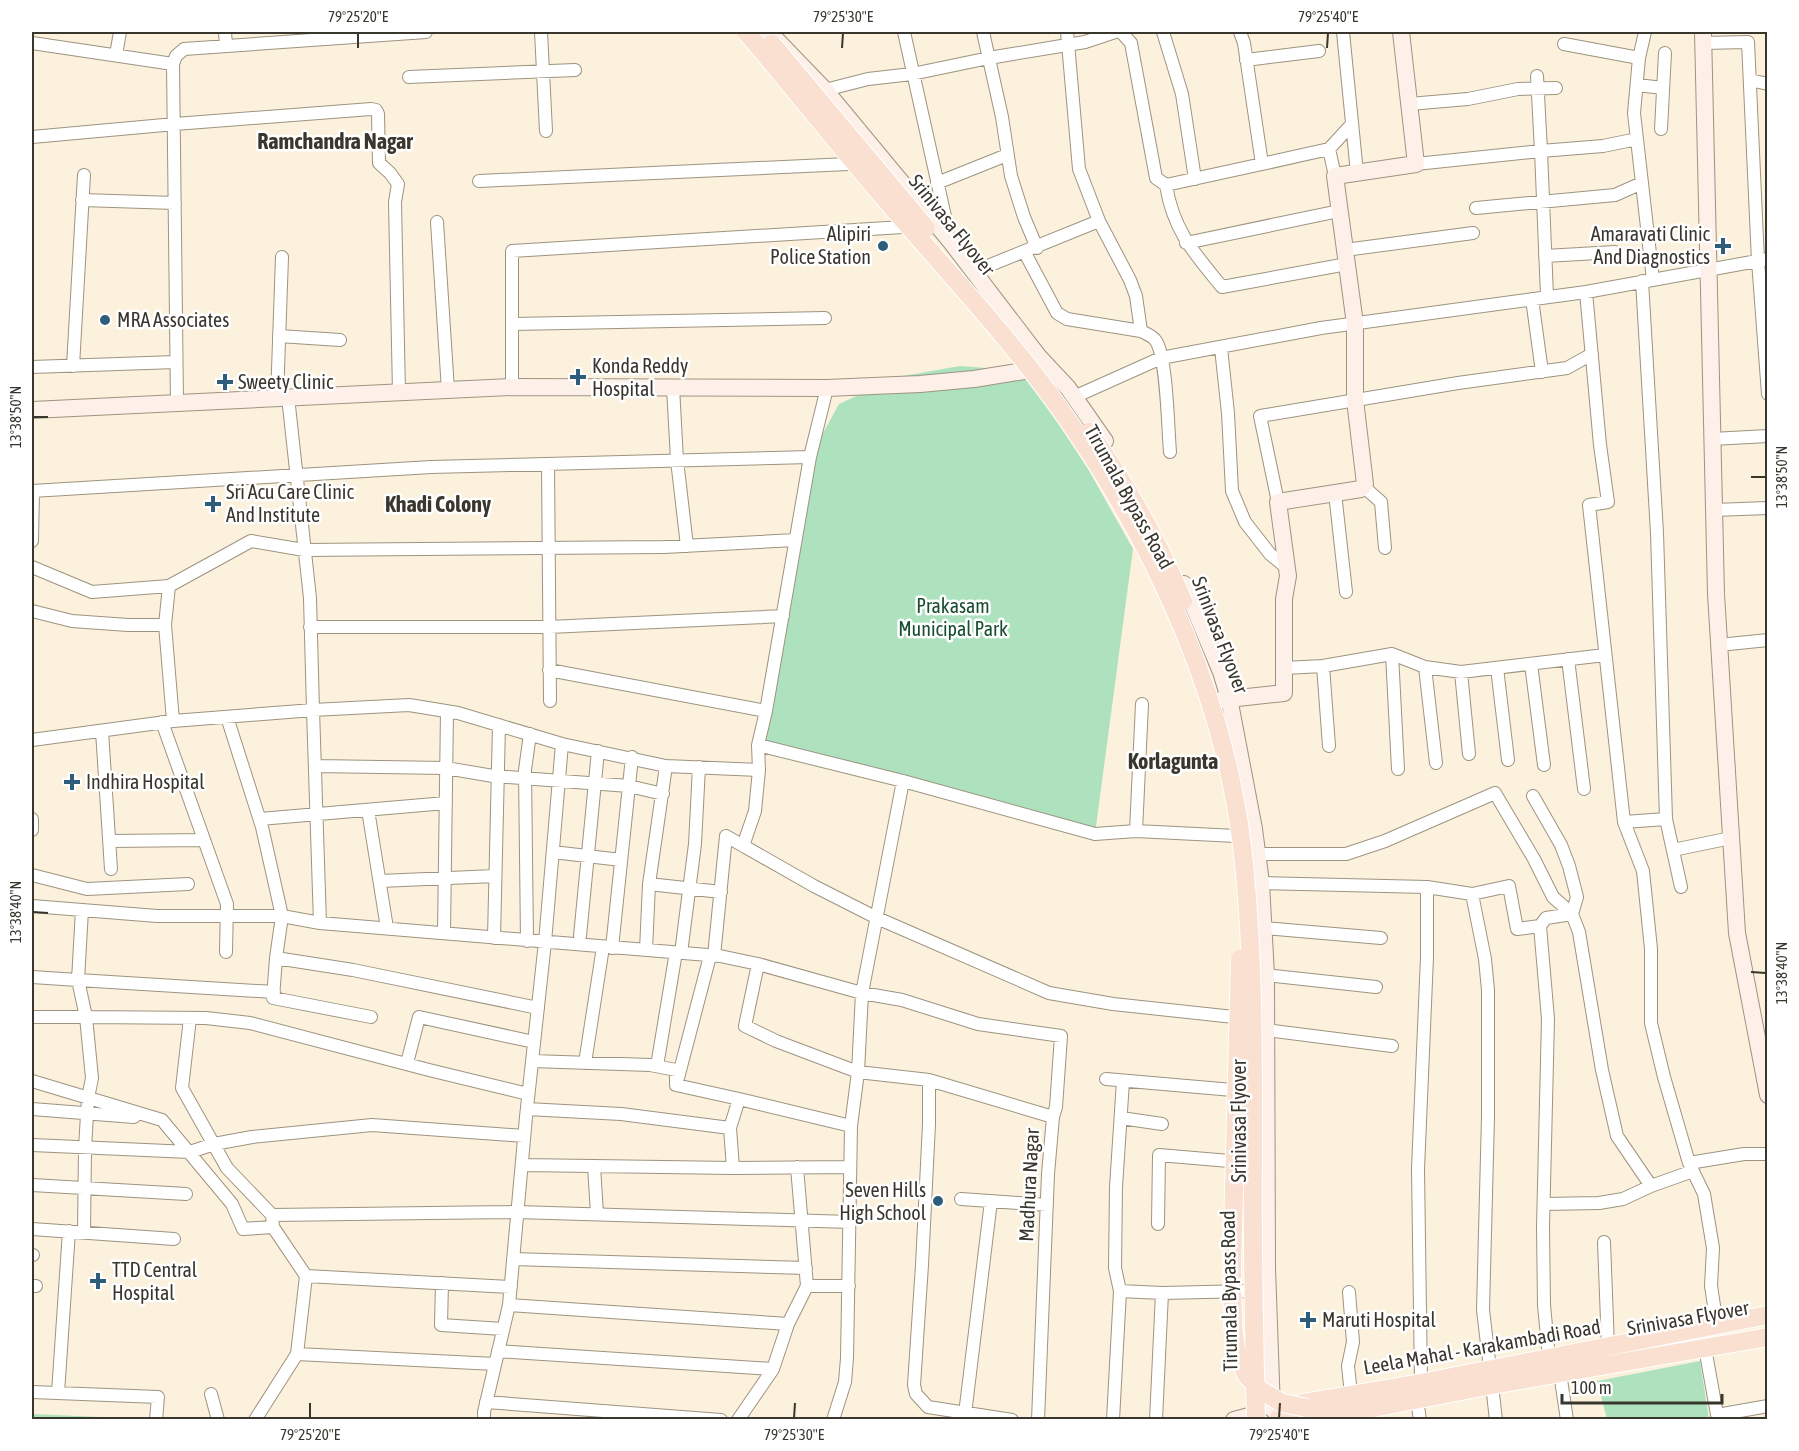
<svg xmlns="http://www.w3.org/2000/svg" width="1799" height="1451" font-family="'Asap Condensed',sans-serif">
<style>
.green{fill:#aee2bf}
.lines{fill:none;stroke-linecap:round;stroke-linejoin:round}
.street-casing{stroke:#9d9480;stroke-width:14}
.secondary-casing{stroke:#9d9480;stroke-width:18}
.primary-casing{stroke:#fff;stroke-width:20}
.street{stroke:#fff;stroke-width:12}
.secondary{stroke:#fdf0e8;stroke-width:16}
.primary{stroke:#fae0d1;stroke-width:18}
.primary-bridge-casing{stroke:#fff;stroke-width:20;stroke-linecap:butt}
.primary-bridge{stroke:#fae0d1;stroke-width:18}
.ticks{fill:none;stroke:#39362d;stroke-width:2}
.poi-dot{fill:#2e5d7c;stroke:#fff;stroke-width:2}
.labels{text-anchor:middle;stroke-width:5;stroke-linejoin:round;paint-order:stroke}
.street-label{font-size:20px;fill:#39362d;stroke:#fff}
.poi-label{font-size:20px;fill:#39362d;stroke:#fff;text-anchor:start}
.park-label{font-size:20px;fill:#194d2f;stroke:#fff}
.quarter-label{font-size:22px;font-weight:bold;fill:#39362d;stroke:#fff}
.neatline{fill:none;stroke:#39362d;stroke-width:2}
.ticks-label{font-size:15px;text-anchor:middle;fill:#39362d}
</style>
<rect width="100%" height="100%" fill="#fbf1dc"/>
<path class="green" d="M 960,366 L 1024,371 L 1088,469 L 1133,549 L 1095,834 L 758,745 L 810,457 L 839,404 L 897,377 Z
M 1700,1361 L 1709,1419 L 1607,1419 L 1597,1381 Z
M 32,1414 L 145,1419 L 32,1420 Z"/>
<g class="lines">
<defs>
<path id="street" d="M 225,32 L 226,46
M 541,32 L 546,131
M 904,32 L 946,221 L 948,238
M 983,32 L 1002,117 L 1011,176 L 1024,217 L 1037,248
M 1121,32 L 1131,43 L 1156,178 L 1166,185 L 1262,164
M 1163,32 L 1182,94 L 1195,179
M 1240,32 L 1244,43 L 1262,164 L 1329,149 L 1335,176
M 1343,32 L 1357,173
M 1645,32 L 1639,58 L 1634,113 L 1653,280
M 32,43 L 173,64
M 1703,43 L 1748,42 L 1758,261 L 1768,394
M 1564,44 L 1639,58
M 116,55 L 120,32
M 1246,60 L 1319,51
M 1537,76 L 1541,151 L 1603,146 L 1637,139
M 409,77 L 575,70
M 1750,80 L 1768,84
M 1637,85 L 1663,88
M 825,90 L 868,79 L 912,74 L 989,58 L 1085,42 L 1115,32
M 1409,104 L 1468,99 L 1518,89 L 1556,88
M 1661,129 L 1665,53
M 32,137 L 175,124 L 371,109 L 376,110 L 378,114 L 379,163 L 390,173 L 398,184 L 395,202 L 399,392
M 1329,149 L 1352,124
M 1416,164 L 1541,151 L 1547,296
M 479,181 L 848,164
M 937,183 L 1007,155
M 1166,185 C 1173,230 1194,253 1222,287 L 1347,264
M 82,200 L 175,203
M 1476,208 L 1615,195 L 1642,183
M 1099,221 L 1130,280 L 1136,296 L 1141,331
M 437,222 L 448,390
M 1186,243 L 1339,211
M 1345,250 L 1473,233
M 1025,253 L 1057,313 L 1067,319 L 1141,331 C 1147,334 1153,336 1156,341 C 1167,358 1168,430 1170,452
M 1545,256 L 1615,252
M 973,272 L 1099,221 L 1079,169 L 1067,32
M 1642,281 L 1657,533 L 1666,819 L 1681,887
M 1586,292 L 1600,445 L 1608,502 L 1589,505 L 1624,822 L 1643,871 L 1651,949 L 1651,1023 L 1664,1077 L 1689,1163 L 1704,1194 L 1713,1248 L 1711,1286 L 1717,1325
M 1532,299 L 1542,372
M 512,324 L 512,251 L 903,227
M 279,336 L 340,340
M 1221,348 L 1228,413 L 1232,491 L 1245,522 L 1270,554 L 1287,568
M 73,366 L 84,175
M 32,367 L 176,362
M 512,387 L 512,324 L 825,318
M 673,387 L 677,460 L 687,546
M 827,388 L 810,457 L 766,711 L 758,745 L 903,781 L 1095,834 L 1136,831 L 1236,836
M 288,397 L 310,598 L 313,710 L 409,705 L 458,713 L 562,744 L 545,942 L 526,1117 L 509,1305 L 484,1412 L 484,1420
M 1074,397 L 1161,358 L 1321,328 L 1586,292 L 1768,259
M 277,398 L 282,257
M 177,403 L 173,64 L 176,56 L 184,49 L 426,32
M 1712,439 L 1768,436
M 548,464 L 550,701
M 1364,487 L 1381,502 L 1385,548
M 32,491 L 431,467 L 810,457
M 1335,493 L 1346,592
M 1278,502 L 1260,416 L 1458,383 L 1567,368 L 1592,354
M 1714,510 L 1768,508
M 32,541 L 33,491
M 32,567 L 92,592 L 169,586 L 251,541 L 304,550 L 664,547 L 795,540
M 32,611 L 72,621 L 128,625 L 165,625 L 173,721
M 165,625 L 169,586
M 310,627 L 549,627 L 783,616
M 1719,645 L 1768,640
M 1392,654 L 1398,769
M 1568,659 L 1584,789
M 1531,664 L 1544,765
M 1323,666 L 1392,654 L 1425,667 L 1461,672 L 1605,655
M 1425,667 L 1436,763
M 1284,668 L 1323,666 L 1329,746
M 1497,668 L 1508,760
M 549,670 L 766,711
M 1461,672 L 1469,754
M 162,722 L 227,904 L 226,952
M 102,731 L 111,869
M 32,740 L 173,721 L 313,710 L 320,923 L 720,956 L 758,964 L 862,993 L 902,1000 L 978,1024 L 1061,1036 L 1056,1107 L 1053,1117
M 562,744 L 666,766 L 759,770
M 315,766 L 446,768 L 493,776 L 629,786 L 663,794
M 1533,796 L 1561,845 L 1569,866 L 1577,897 L 1572,914 L 1579,932 L 1602,1070 L 1617,1136 L 1651,1186
M 368,810 L 387,928
M 32,819 L 32,830
M 260,819 L 446,803
M 1624,822 L 1666,819
M 1136,831 L 1142,704
M 109,841 L 204,840
M 743,846 L 755,811 L 759,770 L 758,745
M 1673,850 L 1731,838
M 553,852 L 621,860
M 1257,854 L 1346,854 L 1385,841 L 1495,793 L 1534,859 L 1553,897 L 1572,914
M 32,875 L 87,889 L 188,884
M 380,881 L 495,876
M 1261,883 L 1427,887 L 1472,894 L 1509,886 L 1517,929 L 1540,926
M 649,884 L 721,892
M 1472,894 L 1485,959 L 1488,990 L 1488,1117 L 1483,1310 L 1490,1369
M 32,906 L 157,916 L 282,916 L 262,827 L 227,717
M 320,923 L 282,916 L 276,958 L 353,970 L 538,1008
M 1264,928 L 1381,938
M 444,933 L 447,711
M 580,936 L 598,751
M 494,938 L 499,725
M 527,941 L 525,770 L 530,734
M 612,948 L 632,757
M 646,950 L 649,884 L 666,766
M 681,953 L 695,844 L 699,767
M 714,956 L 726,836 L 814,886 L 877,918 L 1049,993 L 1113,1004 L 1243,1018
M 276,958 L 273,998 L 371,1017
M 758,964 L 745,1026 L 776,1041 L 858,1072 L 929,1080 L 1053,1117 L 1048,1174 L 1038,1420
M 1266,975 L 1376,987
M 32,977 L 78,980 L 82,910
M 32,1017 L 86,1017 L 78,980 L 274,992
M 1266,1030 L 1392,1046
M 532,1061 L 650,1065 L 676,1070 L 676,1085 L 739,1099
M 407,1063 L 419,1017 L 534,1042
M 585,1063 L 603,947
M 657,1066 L 676,952
M 678,1078 L 710,956
M 1106,1079 L 1244,1091
M 929,1080 L 929,1124 L 922,1265 L 914,1385 L 916,1394 L 928,1407 L 1012,1420
M 32,1081 L 162,1120 L 232,1204 L 243,1229 L 273,1227 L 272,1215 L 227,1168 L 182,1088 L 190,1018
M 32,1109 L 134,1117
M 527,1109 L 621,1114 L 730,1128
M 1121,1118 L 1162,1124
M 32,1145 L 190,1152 L 214,1144 L 252,1137 L 372,1125 L 524,1136
M 1689,1163 L 1744,1154 L 1768,1154
M 522,1165 L 733,1168 L 850,1167
M 594,1166 L 597,1214
M 733,1168 L 730,1128 L 739,1099 L 851,1126
M 32,1185 L 186,1194
M 961,1199 L 1047,1205
M 1544,1204 L 1599,1203 L 1623,1199 L 1651,1186 L 1693,1171
M 272,1215 L 517,1212 L 850,1222
M 1158,1224 L 1159,1155 L 1241,1162
M 273,1227 L 306,1276 L 297,1354 L 495,1364
M 32,1229 L 174,1239
M 84,1232 L 85,1148 L 88,1098 L 92,1078 L 86,1017 L 206,1018 L 250,1023 L 429,1070 L 528,1094
M 1604,1242 L 1608,1347
M 32,1255 L 33,1255
M 513,1259 L 806,1268
M 306,1276 L 511,1287
M 442,1283 L 441,1325 L 503,1329
M 32,1286 L 36,1286
M 807,1286 L 849,1286
M 1120,1291 L 1162,1293 L 1248,1291
M 1349,1292 L 1353,1342 L 1348,1366 L 1351,1394
M 509,1305 L 788,1324
M 1705,1348 L 1718,1420
M 498,1351 L 773,1369
M 1549,1358 L 1544,1305 L 1543,1227 L 1548,1019 L 1540,926 L 1546,918 L 1572,914
M 1560,1373 L 1567,1420
M 1421,1383 L 1418,1169 L 1427,957 L 1427,887
M 1492,1385 L 1496,1420
M 32,1392 L 158,1397 L 156,1420
M 58,1393 L 69,1231
M 211,1394 L 218,1420
M 1417,1400 L 1420,1420
M 486,1402 L 721,1420
M 965,1414 L 991,1201
M 1717,1415 L 1768,1406
M 255,1420 L 297,1354
M 738,1420 L 773,1369 L 788,1324 L 807,1286 L 797,1167
M 833,1420 L 845,1382 L 847,1358 L 851,1126 L 858,1072 L 862,993 L 903,781
M 1113,1420 L 1120,1291 L 1115,1268 L 1116,1187 L 1123,1081
M 1156,1420 L 1162,1293"/>
<path id="secondary" d="M 769,32 L 825,90 L 951,242 L 1039,357 L 1068,388 L 1105,441
M 1703,32 L 1716,594 L 1737,933 L 1768,1095
M 32,410 L 512,387 L 827,388 L 920,384 L 974,379 L 1024,371 L 1038,358
M 1184,584 L 1221,672 L 1229,698 L 1254,829 L 1261,883 L 1266,975 L 1267,1268 L 1272,1409
M 1220,700 L 1284,693 L 1284,599 L 1288,576 L 1278,502 L 1361,489 L 1365,484 L 1355,400 L 1355,324 L 1335,176 L 1416,164 L 1401,32
M 1234,1420 L 1249,1416"/>
<path id="primary" d="M 1279,1418 L 1303,1403 L 1421,1383 L 1768,1315
M 1311,1420 L 1492,1385 L 1768,1337"/>
</defs>
<use href="#street" class="street-casing"/>
<use href="#secondary" class="secondary-casing"/>
<use href="#primary" class="primary-casing"/>
<use href="#street" class="street"/>
<use href="#secondary" class="secondary"/>
<use href="#primary" class="primary"/>
<defs>
<path id="primary-bridge" d="M 746,32 C 793,87 838,144 885,199 C 948,273 1017,345 1072,426 C 1157,550 1224,697 1242,846 C 1254,949 1253,1052 1253,1156 C 1252,1244 1254,1332 1256,1420
M 772,44 L 926,228
M 1089,432 C 1127,485 1158,541 1183,601
M 1240,959 L 1232,1269 L 1233,1326 L 1237,1356 L 1247,1376 L 1260,1390 L 1282,1403 L 1307,1408"/>
</defs>
<use href="#primary-bridge" class="primary-bridge-casing"/>
<use href="#primary-bridge" class="primary-bridge"/>
</g>
<path class="ticks" d="M 358,48 L 358,33M 842,48 L 843,33M 1327,48 L 1328,33M 33,417 L 48,417M 1751,477 L 1766,477M 33,912 L 48,913M 1751,972 L 1766,973M 310,1418 L 310,1403M 794,1418 L 795,1403M 1279,1418 L 1280,1403"/>
<g class="poi-dot">
<circle cx="883" cy="246" r="6"/>
<path d="M1720 237h6v6h6v6h-6v6h-6v-6h-6v-6h6z"/>
<circle cx="105" cy="320" r="6"/>
<path d="M575 368h6v6h6v6h-6v6h-6v-6h-6v-6h6z"/>
<path d="M222 373h6v6h6v6h-6v6h-6v-6h-6v-6h6z"/>
<path d="M210 495h6v6h6v6h-6v6h-6v-6h-6v-6h6z"/>
<path d="M69 773h6v6h6v6h-6v6h-6v-6h-6v-6h6z"/>
<circle cx="938" cy="1201" r="6"/>
<path d="M95 1272h6v6h6v6h-6v6h-6v-6h-6v-6h6z"/>
<path d="M1305 1311h6v6h6v6h-6v6h-6v-6h-6v-6h6z"/>
</g>
<g class="labels">
<g class="street-label">
<text transform="translate(952 225) rotate(51)" y="7">Srinivasa Flyover</text>
<text transform="translate(1129 497) rotate(61)" y="7">Tirumala Bypass Road</text>
<text transform="translate(1220 635) rotate(69)" y="7">Srinivasa Flyover</text>
<text transform="translate(1239 1121) rotate(-90)" y="7">Srinivasa Flyover</text>
<text transform="translate(1029 1185) rotate(-87)" y="7">Madhura Nagar</text>
<text transform="translate(1229 1291) rotate(-91)" y="7">Tirumala Bypass Road</text>
<text transform="translate(1688 1318) rotate(-10)" y="7">Srinivasa Flyover</text>
<text transform="translate(1482 1347) rotate(-10)" y="7">Leela Mahal - Karakambadi Road</text>
</g>
<g class="poi-label">
<text x="871" y="241" text-anchor="end">Alipiri<tspan x="871" dy="23">Police Station</tspan></text>
<text x="1710" y="241" text-anchor="end">Amaravati Clinic<tspan x="1710" dy="23">And Diagnostics</tspan></text>
<text x="117" y="327">MRA Associates</text>
<text x="592" y="373">Konda Reddy<tspan x="592" dy="23">Hospital</tspan></text>
<text x="238" y="389">Sweety Clinic</text>
<text x="226" y="499">Sri Acu Care Clinic<tspan x="226" dy="23">And Institute</tspan></text>
<text x="86" y="789">Indhira Hospital</text>
<text x="926" y="1197" text-anchor="end">Seven Hills<tspan x="926" dy="23">High School</tspan></text>
<text x="112" y="1277">TTD Central<tspan x="112" dy="23">Hospital</tspan></text>
<text x="1322" y="1327">Maruti Hospital</text>
</g>
<g class="park-label">
<text x="953" y="613">Prakasam<tspan x="953" dy="23">Municipal Park</tspan></text>
</g>
<g class="quarter-label">
<text x="335" y="149">Ramchandra Nagar</text>
<text x="438" y="512">Khadi Colony</text>
<text x="1173" y="769">Korlagunta</text>
</g>
</g>
<rect width="1799" height="1451" fill="none" stroke="#ffffff" stroke-width="66"/>
<path d="M1562 1394v9h160v-9" fill="none" stroke="#39362d" stroke-width="3"/>
<text x="1571" y="1394" font-size="18" fill="#39362d" stroke="#ffffff" stroke-width="4.5" paint-order="stroke">100 m</text>
<rect x="33" y="33" width="1733" height="1385" class="neatline"/>
<g class="ticks-label">
<text x="358" y="22">79°25'20"E</text>
<text x="843" y="22">79°25'30"E</text>
<text x="1328" y="22">79°25'40"E</text>
<text transform="translate(16 417) rotate(-90)" y="5">13°38'50"N</text>
<text transform="translate(1782 477) rotate(-90)" y="5">13°38'50"N</text>
<text transform="translate(16 912) rotate(-90)" y="5">13°38'40"N</text>
<text transform="translate(1782 973) rotate(-90)" y="5">13°38'40"N</text>
<text x="310" y="1440">79°25'20"E</text>
<text x="794" y="1440">79°25'30"E</text>
<text x="1279" y="1440">79°25'40"E</text>
</g>
</svg>
